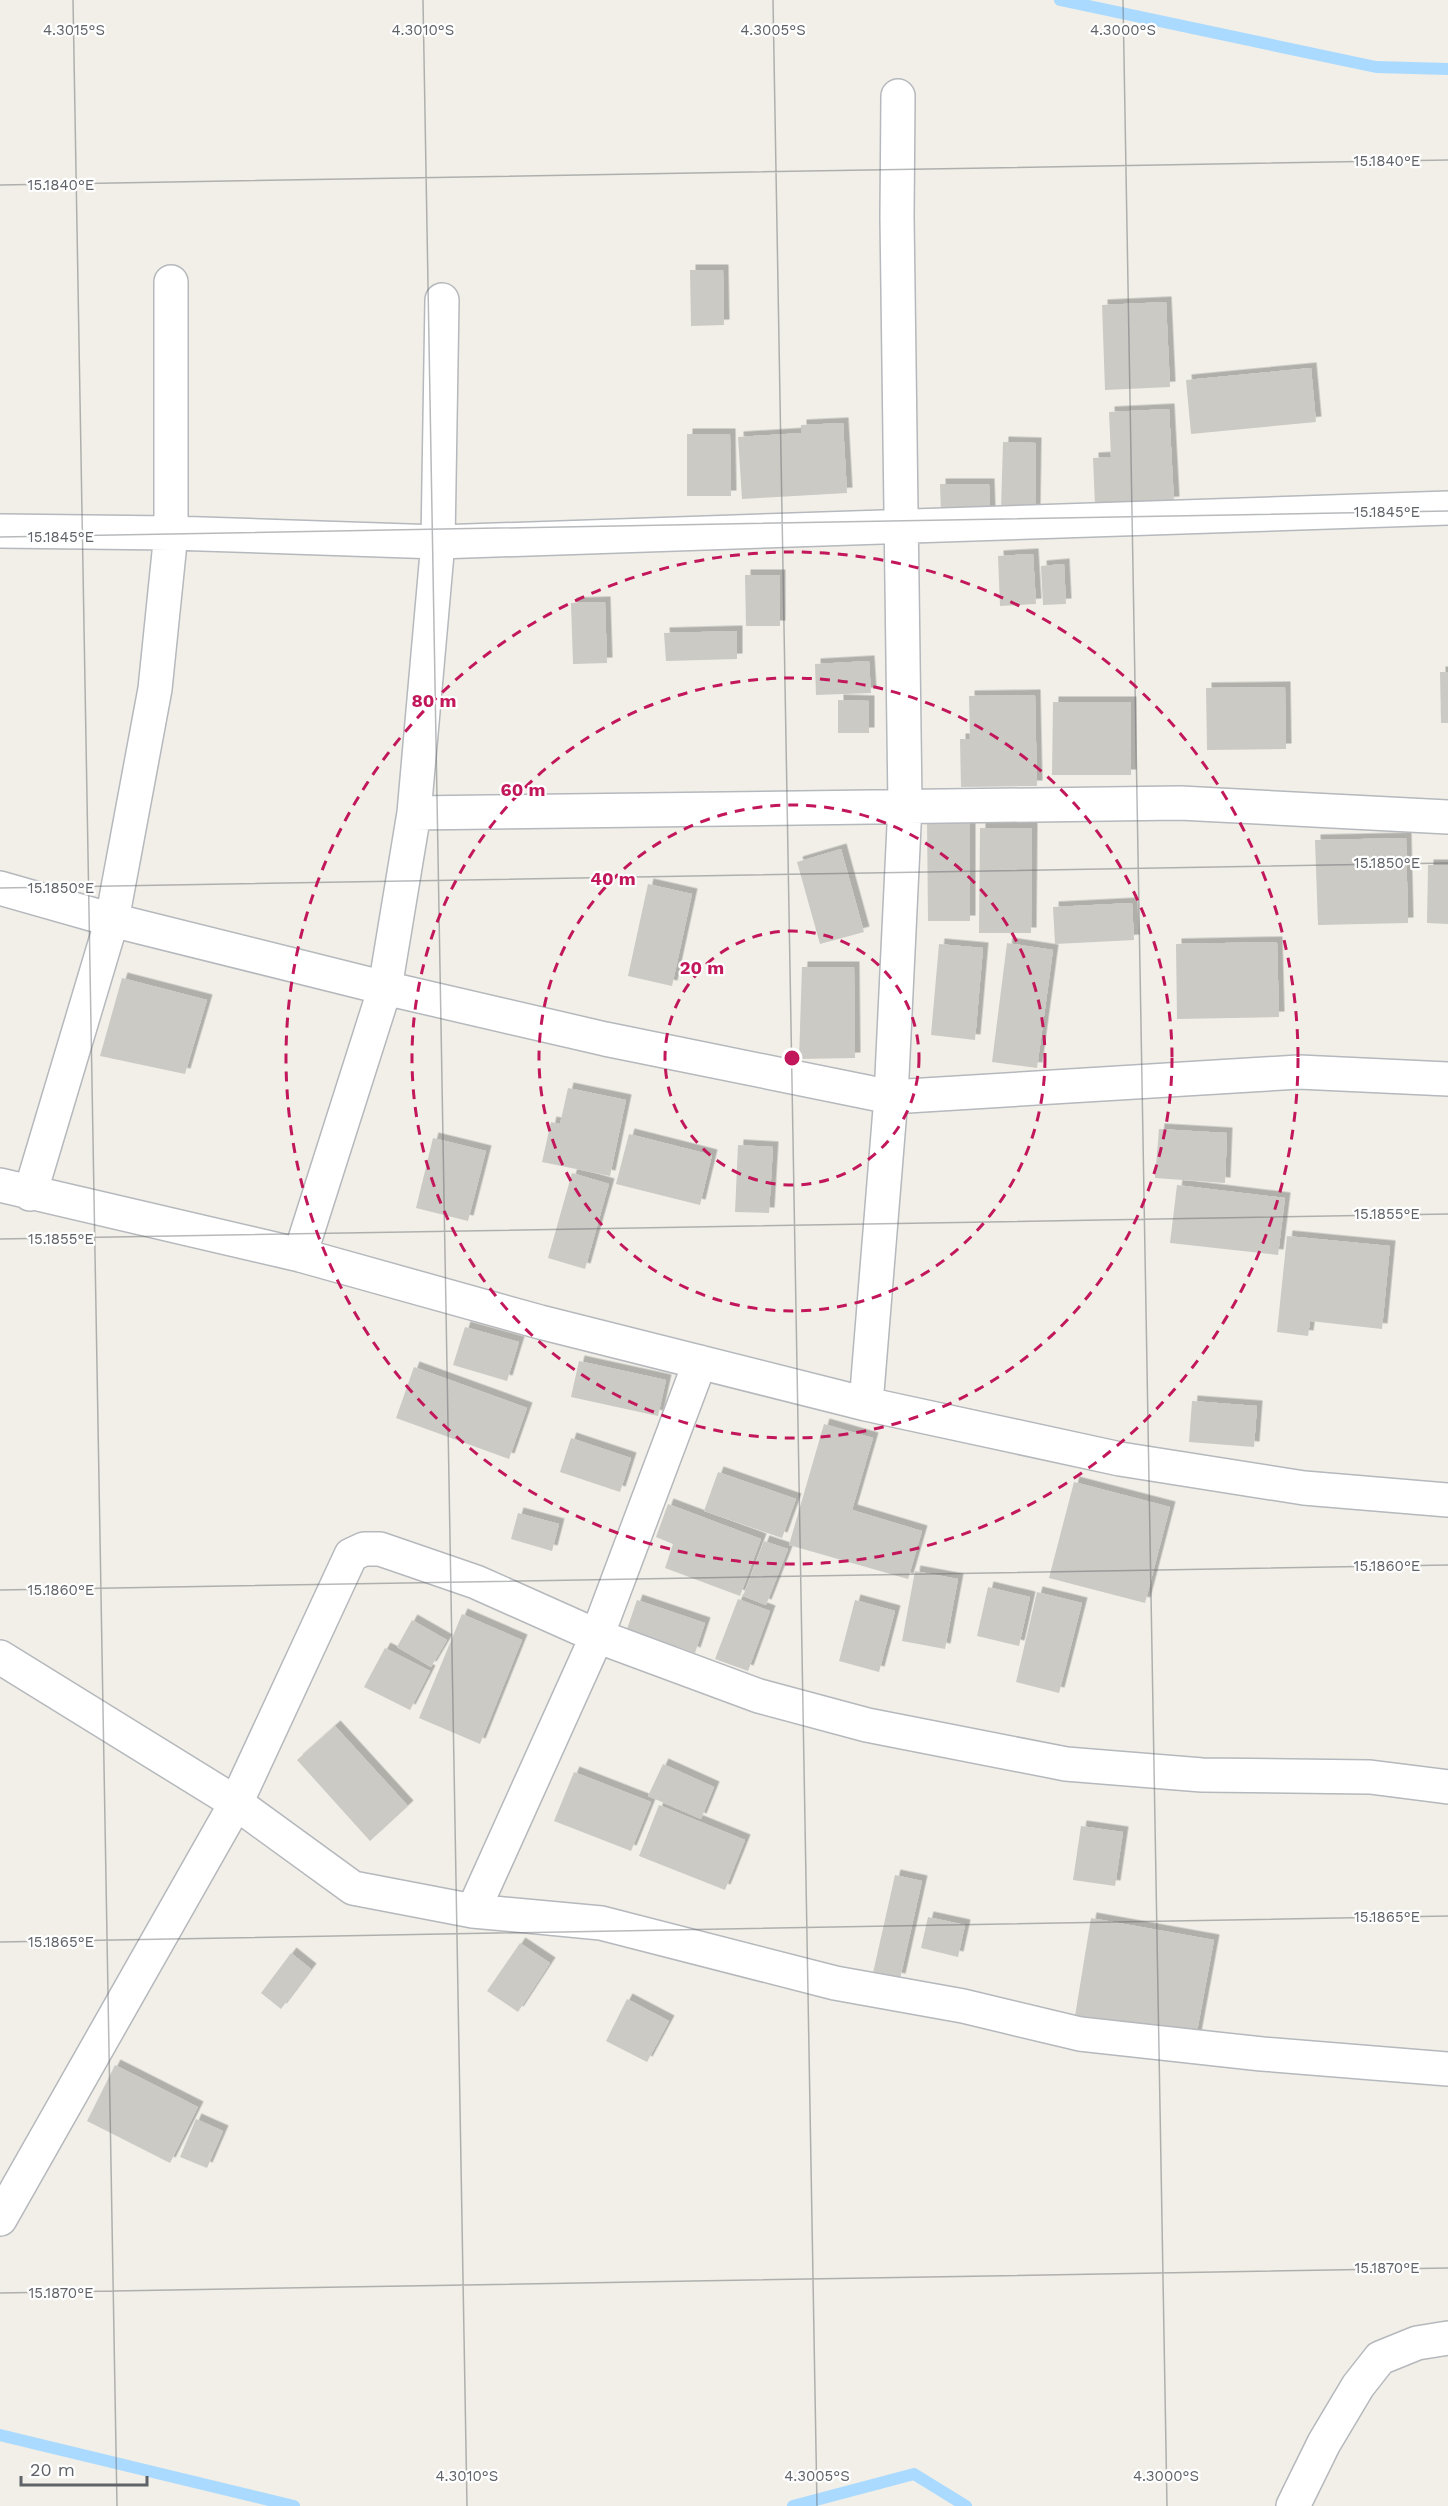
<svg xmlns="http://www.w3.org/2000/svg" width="1448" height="2506" font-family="'Work Sans',sans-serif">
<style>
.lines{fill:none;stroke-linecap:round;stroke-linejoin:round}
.stream{stroke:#aadaff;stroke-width:12}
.building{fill:#cccac5;filter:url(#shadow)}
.minor-casing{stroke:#b5b8bc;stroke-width:36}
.minor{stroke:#fff;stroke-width:33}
.ticks{fill:none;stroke:#5f6368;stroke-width:1.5;stroke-opacity:0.45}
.ring{fill:none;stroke:#c2185b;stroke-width:3;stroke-dasharray:10 8}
.ticks-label{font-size:15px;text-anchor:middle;fill:#5f6368;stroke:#fff;stroke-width:4.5;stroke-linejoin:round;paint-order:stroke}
.centre{fill:#c2185b;stroke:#fff;stroke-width:3}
.ring-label{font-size:18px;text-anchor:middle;font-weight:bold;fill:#c2185b;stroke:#fff;stroke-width:4.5;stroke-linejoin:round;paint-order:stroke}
</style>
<defs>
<filter id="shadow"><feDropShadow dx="5.5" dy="-5.5" stdDeviation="0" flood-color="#0004"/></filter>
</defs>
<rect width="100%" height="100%" fill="#f1efe8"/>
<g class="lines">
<path class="stream" d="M 1060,0 L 1376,67 L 1448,69
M 0,2435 L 294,2506
M 793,2506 L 914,2474 L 966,2506"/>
</g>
<path class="building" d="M 690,270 L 723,270 L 724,325 L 691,326 Z
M 1166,302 L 1170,387 L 1105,390 L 1102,305 Z
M 1311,368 L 1316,422 L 1191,434 L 1186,380 Z
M 1169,409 L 1174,502 L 1095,506 L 1093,458 L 1111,457 L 1109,412 Z
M 843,423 L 847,493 L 742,499 L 738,437 L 801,433 L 801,425 Z
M 687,434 L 730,434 L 731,496 L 687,496 Z
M 1003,442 L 1036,443 L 1035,510 L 1001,509 Z
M 940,484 L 989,484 L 990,512 L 941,513 Z
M 1033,554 L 1036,604 L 1000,606 L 998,556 Z
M 1064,564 L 1066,604 L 1043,605 L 1041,566 Z
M 745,575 L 780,575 L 780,626 L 746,626 Z
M 605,602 L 607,663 L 573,664 L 571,603 Z
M 737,631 L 737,659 L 666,661 L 664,633 Z
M 869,661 L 871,693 L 816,695 L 815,664 Z
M 1440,672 L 1448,672 L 1448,723 L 1441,723 Z
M 1285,687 L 1286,749 L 1207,750 L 1206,688 Z
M 1035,695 L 1037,786 L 961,787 L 960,739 L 970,739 L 969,696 Z
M 838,700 L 869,701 L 869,733 L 838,733 Z
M 1053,702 L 1131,702 L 1131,775 L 1052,775 Z
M 927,820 L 970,820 L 970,921 L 928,921 Z
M 980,828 L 1032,828 L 1031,933 L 979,933 Z
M 1406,838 L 1408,923 L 1318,925 L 1315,840 Z
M 841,849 L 864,932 L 820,944 L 797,862 Z
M 1428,865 L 1448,865 L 1448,924 L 1427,923 Z
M 648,884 L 692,894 L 672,986 L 628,976 Z
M 1132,903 L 1134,940 L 1055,944 L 1053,907 Z
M 1277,942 L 1279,1017 L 1177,1019 L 1176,944 Z
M 1007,943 L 1053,950 L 1037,1068 L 992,1062 Z
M 939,944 L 983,948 L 975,1040 L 931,1035 Z
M 802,967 L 854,967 L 855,1058 L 799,1059 Z
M 122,978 L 207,1000 L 185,1074 L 100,1056 Z
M 568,1088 L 626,1100 L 610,1176 L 542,1162 L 551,1122 L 560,1124 Z
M 1159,1129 L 1227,1133 L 1225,1183 L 1155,1178 Z
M 629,1134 L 712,1155 L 700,1205 L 616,1184 Z
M 433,1138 L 486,1151 L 468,1221 L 416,1208 Z
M 738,1145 L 773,1147 L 769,1213 L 735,1212 Z
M 572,1173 L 609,1184 L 585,1269 L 548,1258 Z
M 1177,1185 L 1285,1198 L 1278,1255 L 1170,1243 Z
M 1287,1236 L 1390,1246 L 1382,1329 L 1310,1321 L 1308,1336 L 1277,1332 Z
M 465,1327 L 519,1342 L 507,1381 L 453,1365 Z
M 579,1361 L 666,1380 L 658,1416 L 571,1397 Z
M 414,1367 L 527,1408 L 509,1459 L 396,1418 Z
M 1192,1401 L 1257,1406 L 1254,1447 L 1189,1442 Z
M 824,1424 L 873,1438 L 852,1510 L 922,1531 L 908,1579 L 789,1545 Z
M 571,1438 L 631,1458 L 620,1492 L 560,1472 Z
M 718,1472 L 796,1499 L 782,1538 L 704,1511 Z
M 1074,1482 L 1170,1507 L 1145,1603 L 1049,1578 Z
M 668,1504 L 761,1539 L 740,1596 L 665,1568 L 673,1544 L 656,1537 Z
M 518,1513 L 559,1524 L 552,1551 L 511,1539 Z
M 764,1541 L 788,1549 L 766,1605 L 743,1596 Z
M 915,1571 L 958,1579 L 945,1649 L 902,1641 Z
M 988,1587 L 1030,1597 L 1019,1646 L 977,1636 Z
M 1037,1592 L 1082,1603 L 1059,1693 L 1016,1682 Z
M 738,1599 L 770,1611 L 748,1671 L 715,1659 Z
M 637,1600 L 705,1623 L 695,1653 L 627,1629 Z
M 855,1600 L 895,1611 L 879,1672 L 839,1661 Z
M 462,1614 L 522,1640 L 480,1744 L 419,1718 Z
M 412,1620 L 447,1640 L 431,1667 L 397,1647 Z
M 385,1648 L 430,1671 L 410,1710 L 364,1687 Z
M 335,1726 L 408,1806 L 370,1841 L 297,1760 Z
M 663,1764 L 714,1787 L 701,1819 L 648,1796 Z
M 574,1772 L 651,1802 L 631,1851 L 554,1821 Z
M 659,1805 L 745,1840 L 725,1890 L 639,1856 Z
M 1081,1826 L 1123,1832 L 1115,1886 L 1073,1880 Z
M 895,1875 L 922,1881 L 900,1979 L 873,1973 Z
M 928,1917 L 965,1925 L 958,1957 L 921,1948 Z
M 1091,1918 L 1214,1940 L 1196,2037 L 1075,2016 Z
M 520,1943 L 550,1963 L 518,2012 L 487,1991 Z
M 291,1953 L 311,1969 L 281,2009 L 261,1993 Z
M 627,1999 L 669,2021 L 647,2062 L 606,2041 Z
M 115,2065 L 198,2107 L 170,2163 L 87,2121 Z
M 196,2119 L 223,2131 L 207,2168 L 180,2157 Z"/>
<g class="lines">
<defs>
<path id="minor" d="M 0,531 L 171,533 L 438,542 L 1448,508
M 414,813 L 1180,803 L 1448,817
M 0,888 L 112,920 L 385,988 L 605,1039 L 891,1097 L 1299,1072 L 1448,1079
M 0,1185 L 300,1255 L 540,1322 L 866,1404 L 1120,1459 L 1304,1488 L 1448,1500
M 30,1194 L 112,920 L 155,689 L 171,533 L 171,282
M 300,1255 L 385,988 L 414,813 L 438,542 L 442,300
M 866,1404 L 891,1097 L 905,805 L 897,217 L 898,96
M 0,1657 L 236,1803 L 353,1888 L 473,1911 L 601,1923 L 835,1983 L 963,2006 L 1080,2034 L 1262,2054 L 1448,2069
M 473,1911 L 597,1636 L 700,1362
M 0,2219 L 236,1803 L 351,1555 L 364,1549 L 380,1549 L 476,1582 L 597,1636 L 759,1696 L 867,1725 L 1066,1764 L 1202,1775 L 1370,1777 L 1448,1787
M 1293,2506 L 1324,2443 L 1358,2386 L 1380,2358 L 1417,2343 L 1448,2338"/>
</defs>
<use href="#minor" class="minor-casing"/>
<use href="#minor" class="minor"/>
</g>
<path class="ticks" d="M 73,0 L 117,2506M 423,0 L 467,2506M 773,0 L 817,2506M 1123,0 L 1167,2506M 0,185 L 1448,160M 0,537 L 1448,511M 0,888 L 1448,863M 0,1239 L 1448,1214M 0,1590 L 1448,1565M 0,1942 L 1448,1916M 0,2293 L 1448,2268"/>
<g class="ring">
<circle cx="792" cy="1058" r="127"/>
<circle cx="792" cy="1058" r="253"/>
<circle cx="792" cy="1058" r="380"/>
<circle cx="792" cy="1058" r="506"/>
</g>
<g class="ticks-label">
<text x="74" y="35">4.3015°S</text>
<text x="423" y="35">4.3010°S</text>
<text x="773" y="35">4.3005°S</text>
<text x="1123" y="35">4.3000°S</text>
<text x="1387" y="166">15.1840°E</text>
<text x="61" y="190">15.1840°E</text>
<text x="1387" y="517">15.1845°E</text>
<text x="61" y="542">15.1845°E</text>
<text x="1387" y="868">15.1850°E</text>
<text x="61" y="893">15.1850°E</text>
<text x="1387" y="1219">15.1855°E</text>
<text x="61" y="1244">15.1855°E</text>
<text x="1387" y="1571">15.1860°E</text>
<text x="61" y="1595">15.1860°E</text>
<text x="1387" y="1922">15.1865°E</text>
<text x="61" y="1947">15.1865°E</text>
<text x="1387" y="2273">15.1870°E</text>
<text x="61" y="2298">15.1870°E</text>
<text x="467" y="2481">4.3010°S</text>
<text x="817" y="2481">4.3005°S</text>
<text x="1166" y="2481">4.3000°S</text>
</g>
<circle cx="792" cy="1058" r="9" class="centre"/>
<g class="ring-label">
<text x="434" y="707">80 m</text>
<text x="523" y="796">60 m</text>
<text x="613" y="885">40 m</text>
<text x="702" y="974">20 m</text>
</g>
<path d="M21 2476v9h126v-9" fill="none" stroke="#5f6368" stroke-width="3"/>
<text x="30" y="2476" font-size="18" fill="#5f6368" stroke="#ffffff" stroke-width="4.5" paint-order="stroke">20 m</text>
</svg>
